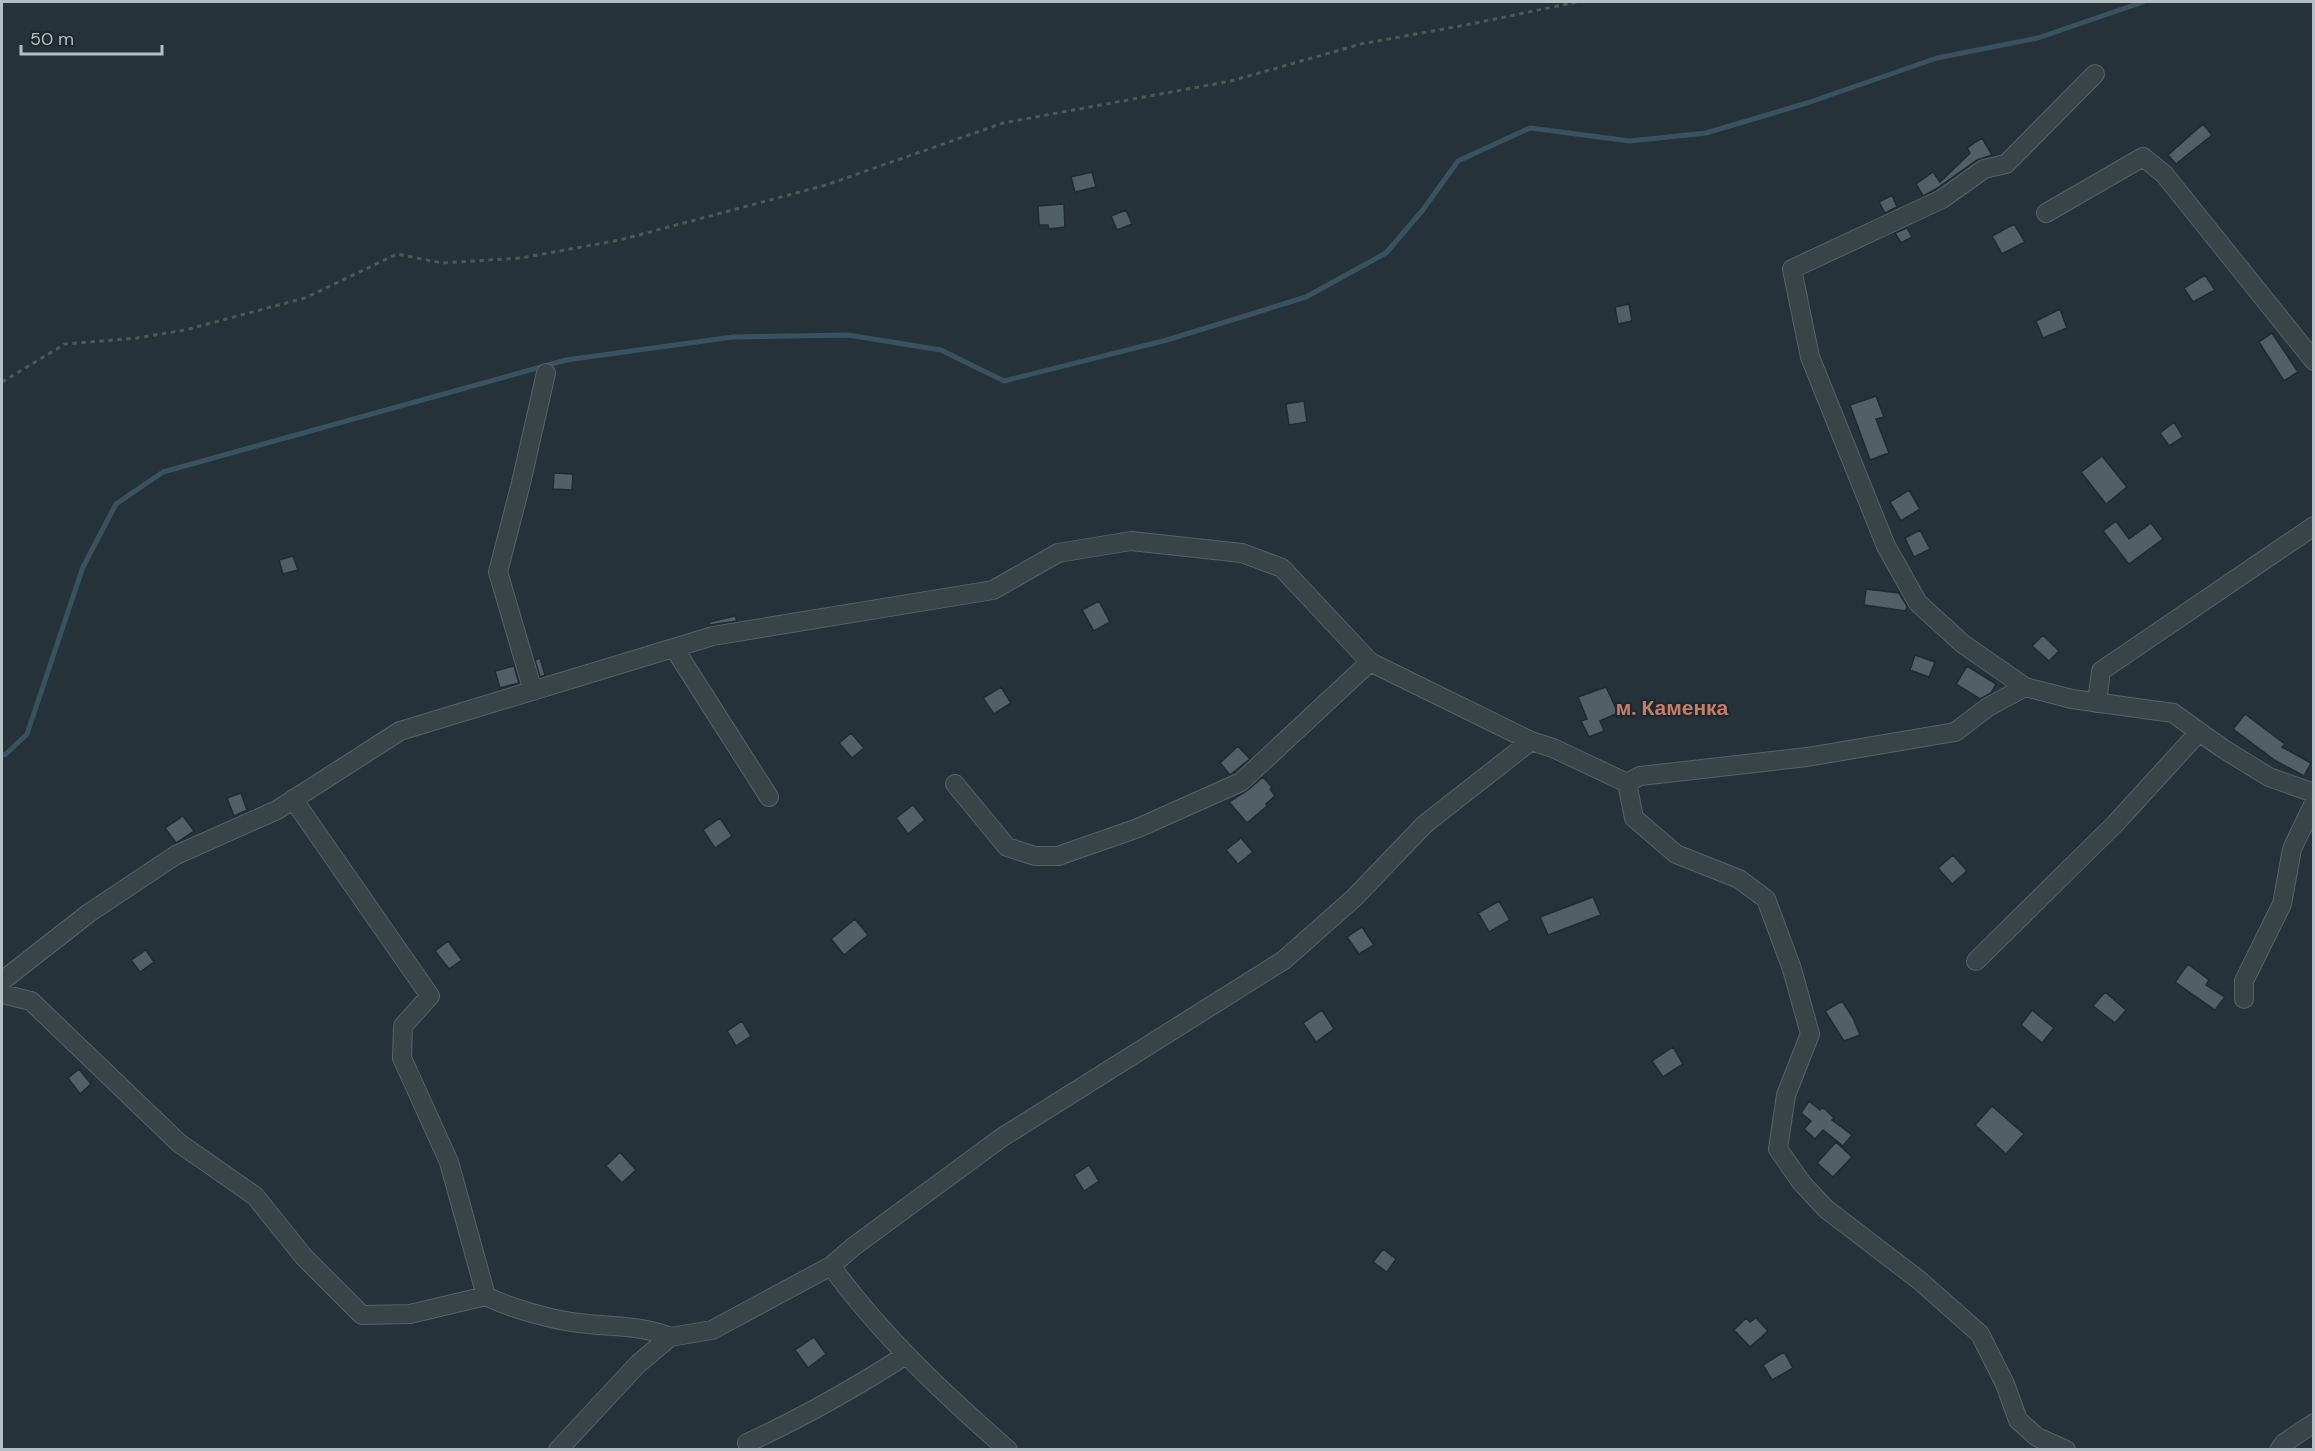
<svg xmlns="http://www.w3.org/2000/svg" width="2315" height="1451" font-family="'DM Sans',sans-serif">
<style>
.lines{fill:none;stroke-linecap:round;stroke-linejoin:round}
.stream{stroke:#3b525e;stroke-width:5}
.building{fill:#515f67;stroke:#202b30;stroke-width:1.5}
.street-casing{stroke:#576267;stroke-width:20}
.path{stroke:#495b58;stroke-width:3;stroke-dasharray:4.5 4.5;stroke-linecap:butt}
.street{stroke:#394449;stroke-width:18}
.labels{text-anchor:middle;stroke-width:4.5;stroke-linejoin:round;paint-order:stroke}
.quarter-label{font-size:21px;font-weight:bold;fill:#c87d6c;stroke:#1e292e}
</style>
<rect width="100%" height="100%" fill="#253239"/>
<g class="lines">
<path class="stream" d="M 2,755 L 6,754 L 27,734 L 83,567 L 116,504 L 163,472 L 566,360 L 733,337 L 848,335 L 941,350 L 1004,381 L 1167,340 L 1306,297 L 1386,253 L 1422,211 L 1458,161 L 1530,128 L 1630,141 L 1706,133 L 1807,103 L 1937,58 L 2038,38 L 2143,2"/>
</g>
<path class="building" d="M 2203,124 L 2212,135 L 2176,164 L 2168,155 Z
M 1982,138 L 1992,155 L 1977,160 L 1936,189 L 1923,196 L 1916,184 L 1933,172 L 1940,182 L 1970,153 L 1967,148 Z
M 1092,172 L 1096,187 L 1075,192 L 1071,177 Z
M 1892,195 L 1897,207 L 1885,213 L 1879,202 Z
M 1064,204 L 1065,227 L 1049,229 L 1048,225 L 1039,225 L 1038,206 Z
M 1126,210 L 1132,224 L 1117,230 L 1111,216 Z
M 2014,224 L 2025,242 L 2002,254 L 1992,236 Z
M 1907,228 L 1912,237 L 1901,243 L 1895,233 Z
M 2205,275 L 2215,290 L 2193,302 L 2184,288 Z
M 1629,304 L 1632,321 L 1618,324 L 1615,307 Z
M 2060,309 L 2067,328 L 2043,338 L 2036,321 Z
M 2272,333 L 2298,372 L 2284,381 L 2259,342 Z
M 1876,396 L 1884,417 L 1876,419 L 1889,453 L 1870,460 L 1850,405 Z
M 1304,401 L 1307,422 L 1289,425 L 1286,404 Z
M 2174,422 L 2183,437 L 2169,446 L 2160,433 Z
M 2102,456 L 2127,487 L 2106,504 L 2081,472 Z
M 554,473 L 573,474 L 572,490 L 553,489 Z
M 1909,490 L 1920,509 L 1901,521 L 1890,502 Z
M 2116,521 L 2129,539 L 2151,523 L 2163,539 L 2129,564 L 2103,531 Z
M 1920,530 L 1930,549 L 1914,557 L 1905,538 Z
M 293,556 L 298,570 L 283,574 L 279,560 Z
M 1866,589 L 1899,593 L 1907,606 L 1906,611 L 1864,605 Z
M 1099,601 L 1110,622 L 1094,631 L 1082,610 Z
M 735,616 L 737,621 L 710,625 L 709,622 Z
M 2043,635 L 2059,651 L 2049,661 L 2032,646 Z
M 1915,655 L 1935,662 L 1929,677 L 1910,670 Z
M 540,658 L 545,675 L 540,677 L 535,660 Z
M 514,666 L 519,683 L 500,688 L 495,671 Z
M 1967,666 L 1996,684 L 1991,693 L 1980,699 L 1956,684 Z
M 1001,687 L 1011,703 L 994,714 L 983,698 Z
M 1606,687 L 1618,713 L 1600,721 L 1604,731 L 1589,737 L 1581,721 L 1587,719 L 1578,697 Z
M 2245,714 L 2285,744 L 2282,747 L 2311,763 L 2304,776 L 2276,761 L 2233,729 Z
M 851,733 L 864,748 L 852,758 L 839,743 Z
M 1238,746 L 1250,759 L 1230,775 L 1220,763 Z
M 1263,777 L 1272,787 L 1270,789 L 1275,796 L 1266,804 L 1267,806 L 1247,823 L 1229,802 L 1248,790 Z
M 241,793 L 247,810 L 234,816 L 227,798 Z
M 913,805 L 925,820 L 908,834 L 896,818 Z
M 183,816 L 194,831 L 176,843 L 165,828 Z
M 720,818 L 732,836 L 715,848 L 703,830 Z
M 1241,838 L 1253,852 L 1238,864 L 1226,850 Z
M 1953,855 L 1967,871 L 1952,884 L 1938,868 Z
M 1593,897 L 1601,915 L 1548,935 L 1540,917 Z
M 1499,901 L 1510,920 L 1489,932 L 1478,913 Z
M 855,919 L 868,935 L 844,955 L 831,939 Z
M 1362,927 L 1374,945 L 1359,954 L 1347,937 Z
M 448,941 L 462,960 L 449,969 L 435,951 Z
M 146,950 L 154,962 L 140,972 L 131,960 Z
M 2188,964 L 2209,980 L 2206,985 L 2225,997 L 2215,1010 L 2175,982 Z
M 2105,992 L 2126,1010 L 2115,1023 L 2093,1006 Z
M 1842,1001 L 1853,1018 L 1860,1035 L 1844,1041 L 1825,1011 Z
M 1322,1010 L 1334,1029 L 1316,1042 L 1303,1023 Z
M 2032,1010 L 2054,1028 L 2042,1043 L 2021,1025 Z
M 742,1021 L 751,1036 L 736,1046 L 727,1031 Z
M 1673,1047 L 1683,1064 L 1663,1077 L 1652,1061 Z
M 79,1069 L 91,1084 L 80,1094 L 68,1078 Z
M 1809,1101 L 1820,1110 L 1823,1107 L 1834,1118 L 1832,1120 L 1852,1135 L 1843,1146 L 1823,1130 L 1815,1139 L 1804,1129 L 1811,1121 L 1801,1113 Z
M 1992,1106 L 2024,1134 L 2006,1154 L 1975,1125 Z
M 1836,1142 L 1852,1157 L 1833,1177 L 1817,1163 Z
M 620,1152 L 636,1170 L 622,1183 L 606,1166 Z
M 1089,1165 L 1099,1181 L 1084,1191 L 1074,1175 Z
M 1383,1249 L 1396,1259 L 1387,1272 L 1373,1262 Z
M 1746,1318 L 1750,1322 L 1756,1318 L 1768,1331 L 1750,1347 L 1734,1330 Z
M 814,1337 L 826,1354 L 808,1368 L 795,1350 Z
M 1784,1352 L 1793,1368 L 1772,1380 L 1763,1365 Z"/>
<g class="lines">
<defs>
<path id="street" d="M 2046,213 L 2143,157 L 2164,174 L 2314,361
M 674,648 L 769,797
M 2025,687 L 1963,644 L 1918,603 L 1886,546 L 1810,357 L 1792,269 L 1942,199 L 1984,169 L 2006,164 L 2095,74
M 533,691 L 498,572 L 521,483 L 546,373
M 2097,703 L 2101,671 L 2314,526
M 955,784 L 1007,847 L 1035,856 L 1058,856 L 1138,828 L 1241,782 L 1370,662
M 293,799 L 430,996 L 403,1026 L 402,1058 L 449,1162 L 486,1296
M 1976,961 L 2115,824 L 2199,732
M 2,981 L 89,913 L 176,855 L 277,810 L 400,731 L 713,636 L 993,590 L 1058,553 L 1131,541 L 1242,553 L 1282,568 L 1370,662 L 1531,741
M 2,994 L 31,1001 L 179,1143 L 255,1196 L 304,1257 L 362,1315 L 410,1314 L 486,1296 C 510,1308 552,1320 579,1323 C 609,1327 642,1325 670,1337
M 2244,999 L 2244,981 L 2282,904 L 2292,849 L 2314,803
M 747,1443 C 804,1417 853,1389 906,1355
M 558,1450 L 638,1364 L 670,1337 L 712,1330 L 831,1266
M 1008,1450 C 944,1394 881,1335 831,1266 L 853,1247 L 1001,1138 L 1284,960 L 1354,898 L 1425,824 L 1531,741 L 1553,748 L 1627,783
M 2066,1450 L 2037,1437 L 2018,1420 L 2005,1384 L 1980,1334 L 1919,1280 L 1826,1209 L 1801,1182 L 1778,1149 L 1786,1095 L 1810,1034 L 1792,969 L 1766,899 L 1739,879 L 1676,854 L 1634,818 L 1627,783 L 1640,776 L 1807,757 L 1955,732 L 1988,707 L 2025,687 L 2072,699 L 2173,713 L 2222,748 L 2269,777 L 2314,793
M 2279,1450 L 2284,1443 L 2314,1423"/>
</defs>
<use href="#street" class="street-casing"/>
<path class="path" d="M 2,382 L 65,344 L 137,338 L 185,330 L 305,298 L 397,254 L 442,263 L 521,258 L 620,240 L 826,185 L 1003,123 L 1231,81 L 1361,44 L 1471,24 L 1577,2"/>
<use href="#street" class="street"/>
</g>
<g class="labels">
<g class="quarter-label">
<text x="1672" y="715">м. Каменка</text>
</g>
</g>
<rect width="2315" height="1451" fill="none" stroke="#b4bfc5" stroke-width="6"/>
<path d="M21 45v9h141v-9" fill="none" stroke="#b4bfc5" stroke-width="3"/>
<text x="30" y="45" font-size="18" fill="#b4bfc5" stroke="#1e292e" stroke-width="4.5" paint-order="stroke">50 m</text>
</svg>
